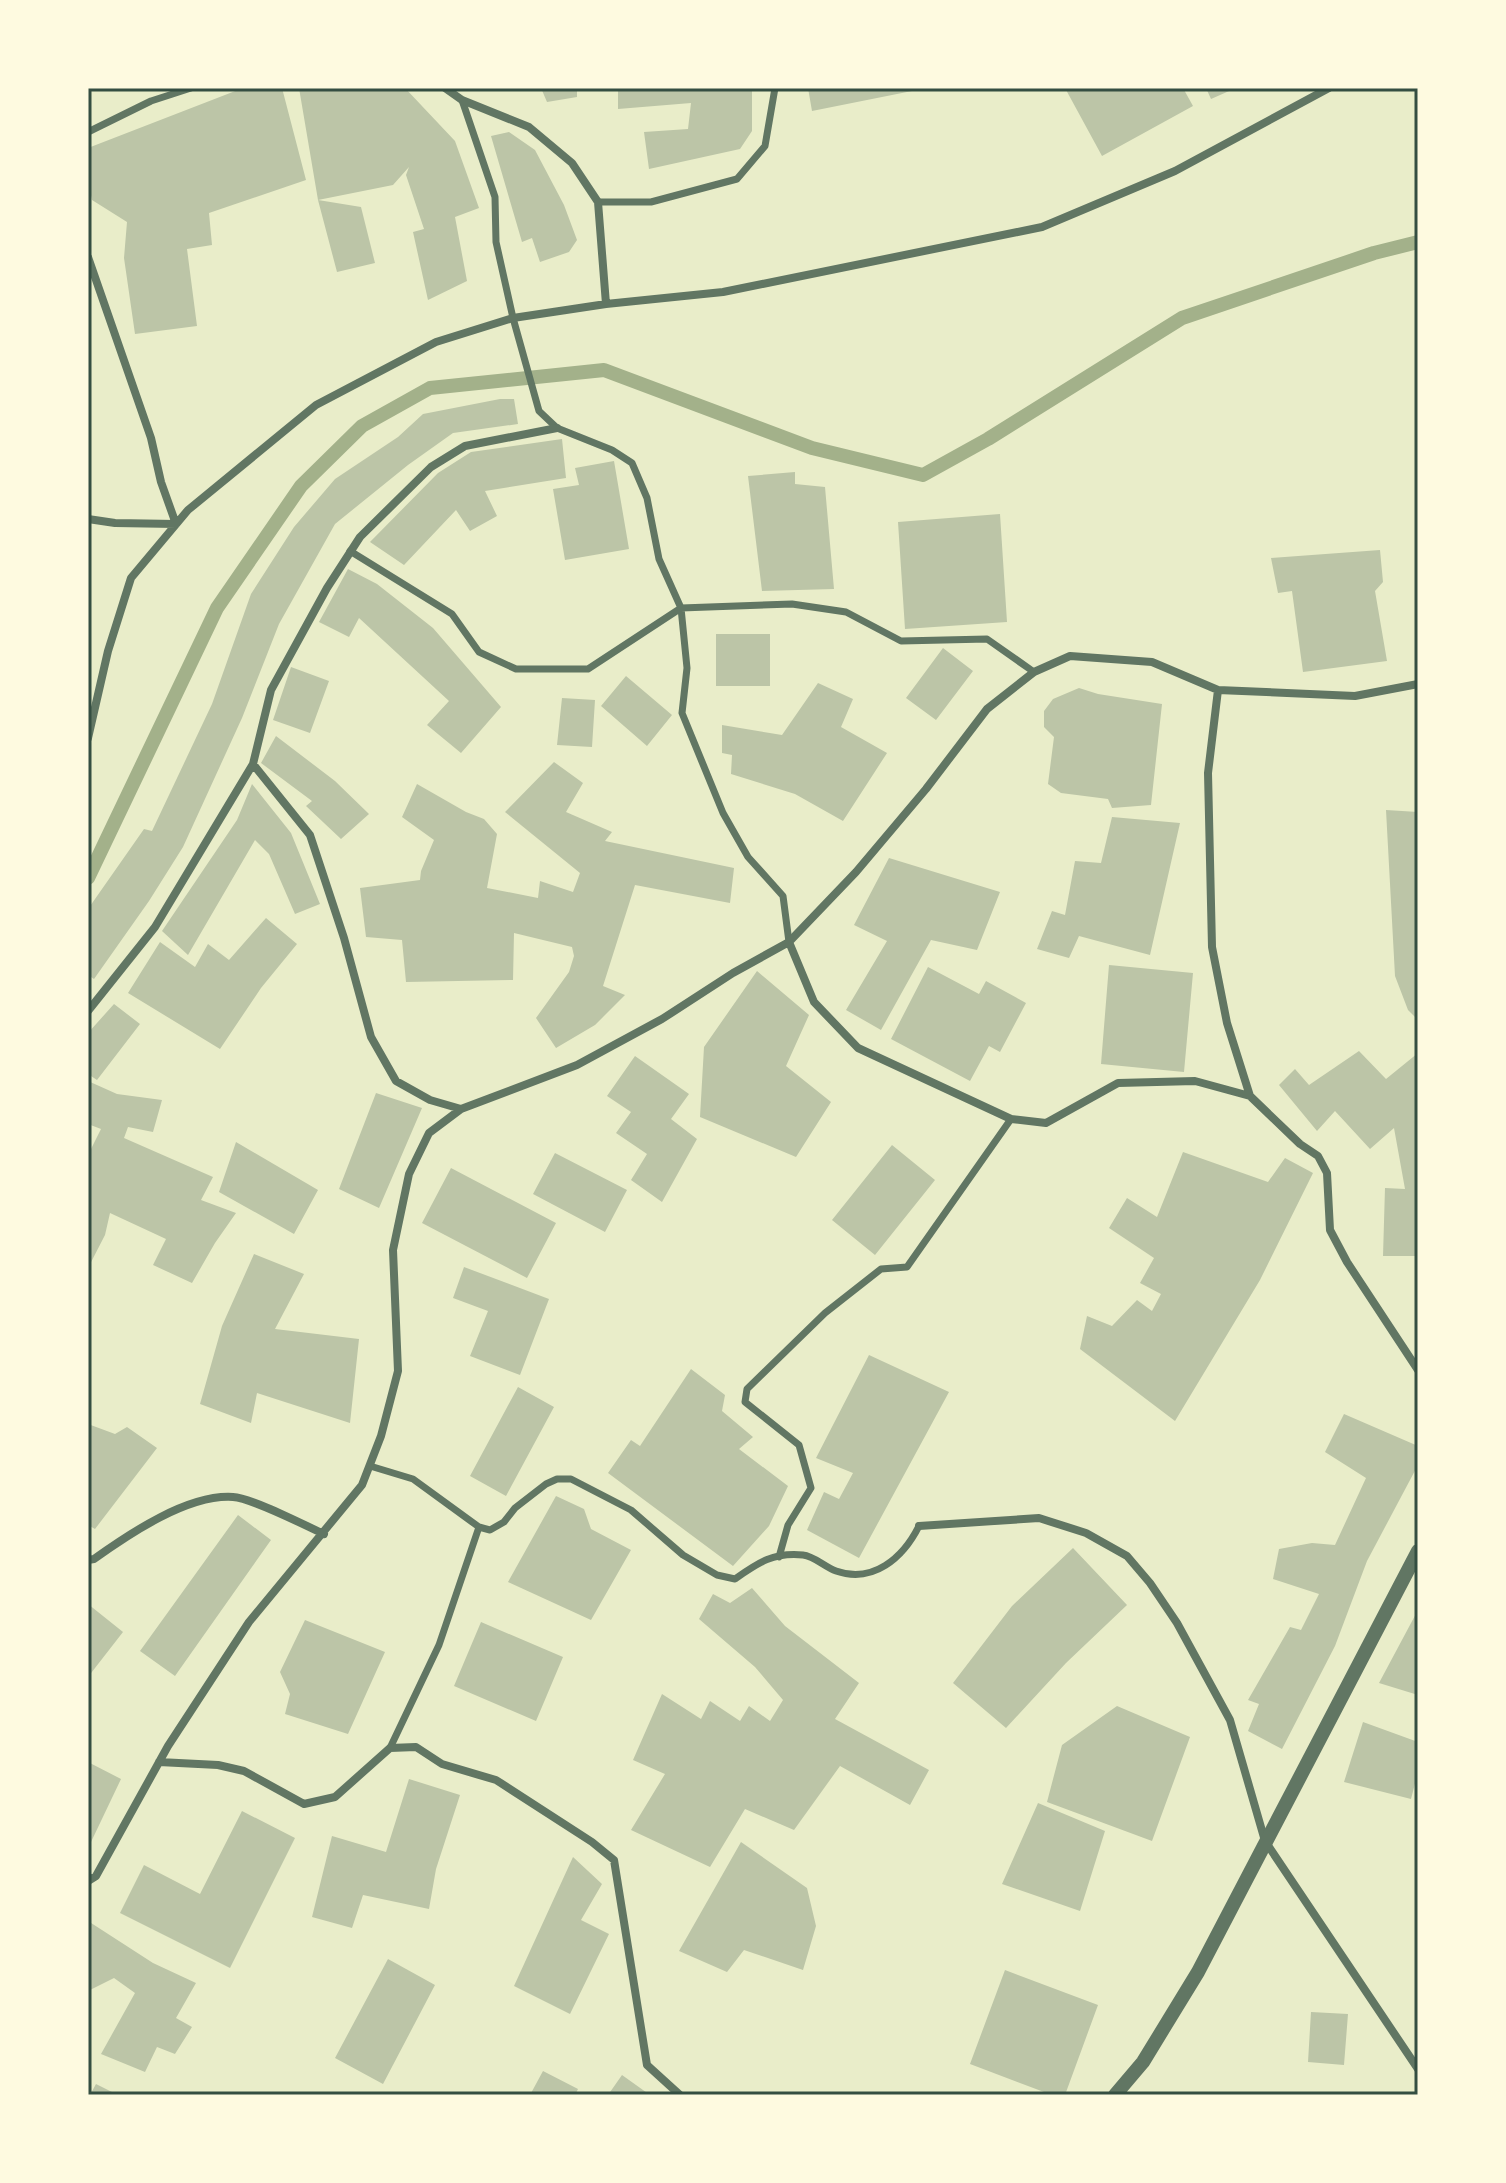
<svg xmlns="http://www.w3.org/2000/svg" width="1506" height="2183" font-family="Jost,sans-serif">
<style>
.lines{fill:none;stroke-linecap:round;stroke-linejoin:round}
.stream{stroke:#a3b18a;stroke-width:14}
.building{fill:#bcc5a7}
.pedestrian{stroke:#617663;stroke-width:7}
.minor{stroke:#617663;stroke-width:8}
.tertiary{stroke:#617663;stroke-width:14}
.neatline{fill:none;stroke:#344e41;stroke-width:3}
</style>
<rect width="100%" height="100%" fill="#e9edc9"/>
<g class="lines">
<path class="stream" d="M 88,878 L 217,608 L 301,486 L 362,426 L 430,388 L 604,370 L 812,448 L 923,475 L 988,439 L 1182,318 L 1374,253 L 1418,242"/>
</g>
<path class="building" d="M 243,88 L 282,88 L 306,180 L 209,213 L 212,245 L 187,249 L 197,326 L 135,334 L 124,258 L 127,222 L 92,200 L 88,181 L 88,148 Z
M 299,88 L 405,88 L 455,141 L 479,208 L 455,217 L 467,281 L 428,300 L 413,232 L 424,229 L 406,175 L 409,167 L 393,185 L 318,200 L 361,207 L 375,263 L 337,272 L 318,200 Z
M 541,88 L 577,88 L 577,97 L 547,102 Z
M 618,88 L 752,88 L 752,131 L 740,149 L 649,169 L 644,132 L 688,129 L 691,103 L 618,109 Z
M 808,88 L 922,88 L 922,89 L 812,111 Z
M 1065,88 L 1183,88 L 1193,106 L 1102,156 Z
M 1206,88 L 1236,88 L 1211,99 Z
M 509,132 L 535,150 L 564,205 L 577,240 L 569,252 L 540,262 L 532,238 L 522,242 L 491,136 Z
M 500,399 L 514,399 L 518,424 L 453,433 L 408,465 L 335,524 L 279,624 L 242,718 L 183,847 L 149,901 L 94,979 L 88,975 L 88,909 L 144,829 L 152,831 L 212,704 L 251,594 L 294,527 L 335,479 L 398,437 L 423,414 Z
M 562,439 L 566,478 L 485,491 L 497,516 L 470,531 L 456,510 L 404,565 L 370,542 L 438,473 L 471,452 Z
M 614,461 L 629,549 L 565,560 L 553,489 L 579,485 L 575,468 Z
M 795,472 L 795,484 L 825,487 L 834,589 L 762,591 L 748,476 Z
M 1000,514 L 1007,622 L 905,629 L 898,522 Z
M 1380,550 L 1383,582 L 1375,591 L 1387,661 L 1303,672 L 1292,591 L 1278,593 L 1271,558 Z
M 348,569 L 377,584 L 433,628 L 501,707 L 461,753 L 427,725 L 449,701 L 359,618 L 349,637 L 319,622 Z
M 716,634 L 770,634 L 770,686 L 716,686 Z
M 943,648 L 973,671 L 936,720 L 906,698 Z
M 291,667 L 329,681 L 310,733 L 273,720 Z
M 626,676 L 672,715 L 647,746 L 601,706 Z
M 818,683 L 853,699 L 841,727 L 887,753 L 843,821 L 795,794 L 731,774 L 732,755 L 722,753 L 722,725 L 782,735 Z
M 1079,688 L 1098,694 L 1162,704 L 1151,805 L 1112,808 L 1108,799 L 1061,793 L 1048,784 L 1054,737 L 1044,727 L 1044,711 L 1053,699 Z
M 562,698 L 595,700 L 592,747 L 557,745 Z
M 276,736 L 335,781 L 369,814 L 341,839 L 306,806 L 312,801 L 261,763 Z
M 554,762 L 583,783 L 566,812 L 612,832 L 605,841 L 734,868 L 730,903 L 635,885 L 603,986 L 625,995 L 595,1025 L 556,1048 L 536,1018 L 569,972 L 574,956 L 572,947 L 514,933 L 513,980 L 406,982 L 402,940 L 366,937 L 360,888 L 420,880 L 421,871 L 434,840 L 402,817 L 417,784 L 466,812 L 484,819 L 497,834 L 487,888 L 538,898 L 540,881 L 573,892 L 580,873 L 505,812 Z
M 252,784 L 291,833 L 320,904 L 295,914 L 269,854 L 255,840 L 188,955 L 162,931 L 237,820 Z
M 1386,810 L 1418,812 L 1418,1020 L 1408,1010 L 1395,976 Z
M 1112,817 L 1180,823 L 1150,955 L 1079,936 L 1069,958 L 1037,949 L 1052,911 L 1065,915 L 1075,861 L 1101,863 Z
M 889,858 L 1000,892 L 977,950 L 931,940 L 881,1030 L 846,1010 L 887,941 L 854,925 Z
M 266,918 L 297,944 L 261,988 L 220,1049 L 128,993 L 160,942 L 195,967 L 208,944 L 229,960 Z
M 1109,965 L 1193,973 L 1184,1072 L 1101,1064 Z
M 928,967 L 979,994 L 986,981 L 1026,1003 L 1000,1052 L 989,1046 L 970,1081 L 891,1039 Z
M 757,971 L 809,1015 L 786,1066 L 831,1102 L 796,1157 L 700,1117 L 704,1047 Z
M 114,1004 L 140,1024 L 97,1080 L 88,1074 L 88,1033 Z
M 1359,1051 L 1386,1079 L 1418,1053 L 1418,1256 L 1383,1256 L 1385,1188 L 1405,1189 L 1394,1128 L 1370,1149 L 1335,1111 L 1317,1131 L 1279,1085 L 1295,1069 L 1309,1085 Z
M 635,1056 L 689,1094 L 671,1119 L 697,1139 L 662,1202 L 631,1180 L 647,1154 L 616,1133 L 631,1112 L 607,1096 Z
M 88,1081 L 117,1094 L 162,1100 L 153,1132 L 128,1127 L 124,1138 L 213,1177 L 201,1200 L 236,1213 L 215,1243 L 192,1283 L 153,1265 L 166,1239 L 110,1213 L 105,1235 L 88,1268 L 88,1155 L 101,1129 L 88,1124 Z
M 376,1093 L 422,1108 L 379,1208 L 339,1189 Z
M 236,1142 L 318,1190 L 294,1234 L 219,1192 Z
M 892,1145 L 935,1180 L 875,1255 L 832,1220 Z
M 1183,1152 L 1268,1182 L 1285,1158 L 1313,1173 L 1260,1280 L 1175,1421 L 1080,1349 L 1087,1316 L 1112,1326 L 1137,1300 L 1152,1311 L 1161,1294 L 1140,1283 L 1154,1258 L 1109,1228 L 1127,1198 L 1157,1217 Z
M 555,1153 L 627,1190 L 605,1232 L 533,1194 Z
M 451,1168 L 556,1223 L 527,1278 L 422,1223 Z
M 254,1254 L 304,1274 L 275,1329 L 359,1339 L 350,1423 L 257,1393 L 251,1423 L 200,1404 L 222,1326 Z
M 464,1267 L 549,1299 L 520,1375 L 470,1356 L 488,1311 L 453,1298 Z
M 869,1355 L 949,1392 L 859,1558 L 807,1530 L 824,1492 L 839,1499 L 853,1473 L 816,1458 Z
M 691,1369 L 725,1395 L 722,1411 L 753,1437 L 739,1449 L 788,1486 L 769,1526 L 733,1566 L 608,1473 L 631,1440 L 640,1446 Z
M 518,1387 L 554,1407 L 506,1496 L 470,1476 Z
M 1344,1414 L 1418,1446 L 1418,1465 L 1367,1561 L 1335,1646 L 1282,1749 L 1248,1731 L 1259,1704 L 1248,1700 L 1290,1627 L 1301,1630 L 1319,1594 L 1273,1579 L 1279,1549 L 1312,1543 L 1335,1545 L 1366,1478 L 1325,1452 Z
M 88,1424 L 115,1434 L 127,1427 L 157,1448 L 95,1529 L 88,1525 Z
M 556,1496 L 584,1509 L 591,1529 L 631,1550 L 591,1620 L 508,1582 Z
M 238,1515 L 271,1540 L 175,1676 L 140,1651 Z
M 1073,1548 L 1127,1605 L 1066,1663 L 1006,1728 L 953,1683 L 1012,1606 Z
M 752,1588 L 785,1626 L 859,1683 L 835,1719 L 929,1770 L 910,1805 L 840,1766 L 794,1830 L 745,1809 L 710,1867 L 631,1830 L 665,1774 L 633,1760 L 662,1694 L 701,1719 L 710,1701 L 740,1721 L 749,1706 L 770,1721 L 783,1700 L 755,1667 L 699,1619 L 713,1594 L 730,1603 Z
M 88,1604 L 123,1632 L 88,1677 Z
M 1418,1610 L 1418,1695 L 1379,1683 Z
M 305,1620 L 385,1652 L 348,1734 L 285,1714 L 290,1694 L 280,1672 Z
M 481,1622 L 563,1657 L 536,1721 L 454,1686 Z
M 1117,1706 L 1190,1737 L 1152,1841 L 1047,1802 L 1062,1745 Z
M 1363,1722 L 1418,1742 L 1418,1772 L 1411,1799 L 1344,1782 Z
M 88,1762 L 121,1779 L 91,1842 L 88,1841 Z
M 409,1779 L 460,1795 L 436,1869 L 429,1909 L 363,1895 L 352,1928 L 312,1917 L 332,1836 L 386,1852 Z
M 1038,1803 L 1105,1831 L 1080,1911 L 1002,1884 Z
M 242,1811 L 295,1838 L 230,1968 L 120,1913 L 144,1865 L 200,1894 Z
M 741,1842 L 807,1888 L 816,1926 L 803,1970 L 744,1950 L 727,1972 L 679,1951 Z
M 573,1857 L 602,1884 L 581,1920 L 609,1934 L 570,2014 L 514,1986 Z
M 88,1921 L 153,1963 L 196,1983 L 176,2018 L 192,2027 L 175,2054 L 157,2047 L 145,2072 L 101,2054 L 135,1993 L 114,1978 L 88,1991 Z
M 388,1959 L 435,1985 L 383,2084 L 335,2058 Z
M 1005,1970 L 1098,2005 L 1065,2095 L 1052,2095 L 970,2064 Z
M 1311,2012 L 1348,2014 L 1344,2065 L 1308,2062 Z
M 543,2071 L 578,2089 L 575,2095 L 530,2095 Z
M 622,2075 L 650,2095 L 608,2095 Z
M 96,2084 L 118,2095 L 90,2095 Z"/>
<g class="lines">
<path class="pedestrian" d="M 462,100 L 495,197 L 496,242 L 513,318 L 539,411 L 557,428 L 612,450 L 632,463 L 647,498 L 659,559 L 681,608 L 687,668 L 682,713 L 723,813 L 748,857 L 783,896 L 789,942
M 88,132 L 151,101 L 191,88
M 598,202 L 651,202 L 737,179 L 765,146 L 775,88
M 350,551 L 452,614 L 479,652 L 516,669 L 588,669 L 681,608 L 792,604 L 846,612 L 901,641 L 987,639 L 1034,672
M 370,1466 L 413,1479 L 479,1527 L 490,1530 L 504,1522 L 515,1508 L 546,1484 L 557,1479 L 571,1479 L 631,1510 L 683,1555 L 717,1575 L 735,1579 C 758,1563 773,1552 803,1555 C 814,1556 825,1567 836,1571 C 873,1584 903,1558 919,1526
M 779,1557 L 788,1525 L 811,1488 L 799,1445 L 745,1402 L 747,1389 L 825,1313 L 881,1269 L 907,1267 L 1011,1119
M 390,1748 L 439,1645 L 479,1527"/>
<path class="minor" d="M 445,88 L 462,100 L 529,127 L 572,163 L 598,202 L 606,304
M 88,257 L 151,438 L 161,482 L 176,524 L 115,523 L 88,519
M 1218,690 L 1208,773 L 1212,947 L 1227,1023 L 1250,1096
M 88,738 L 108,651 L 131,578 L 188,510 L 316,405 L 436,342 L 513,318 L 606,304 L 723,292 L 1042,227 L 1175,171 L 1329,88
M 253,764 L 310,835 L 344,938 L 371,1037 L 396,1081 L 430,1100 L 461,1109
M 789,942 L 814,1002 L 858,1048 L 1011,1119 L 1046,1123 L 1118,1083 L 1195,1081 L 1250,1096 L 1300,1144 L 1318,1156 L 1327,1173 L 1330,1230 L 1347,1262 L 1418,1370
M 88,1011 L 155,927 L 253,764 L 271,690 L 327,588 L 360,537 L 431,467 L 465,446 L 557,428
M 919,1526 L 1039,1518 L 1086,1533 L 1127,1556 L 1150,1583 L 1177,1623 L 1230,1720 L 1265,1841 L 1418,2069
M 88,1560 L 94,1559 C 129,1534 188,1494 233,1497 C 252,1498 304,1525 324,1534
M 159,1762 L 218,1765 L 244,1771 L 304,1804 L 335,1797 L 390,1748 L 416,1747 L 442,1764 L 496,1780 L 592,1842 L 614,1860 L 647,2065 L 680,2095
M 88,1881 L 96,1876 L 168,1746 L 249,1622 L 362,1485 L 381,1436 L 398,1371 L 393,1250 L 409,1174 L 429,1133 L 461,1109 L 577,1065 L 662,1019 L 733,973 L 789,942 L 856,872 L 926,789 L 987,709 L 1034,672 L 1070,656 L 1152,662 L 1218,690 L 1355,696 L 1418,684"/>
<path class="tertiary" d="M 1115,2095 L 1143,2062 L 1198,1972 L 1418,1551"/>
</g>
<rect width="1506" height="2183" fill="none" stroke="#fefae0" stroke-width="180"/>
<rect x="90" y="90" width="1326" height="2003" class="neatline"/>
</svg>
